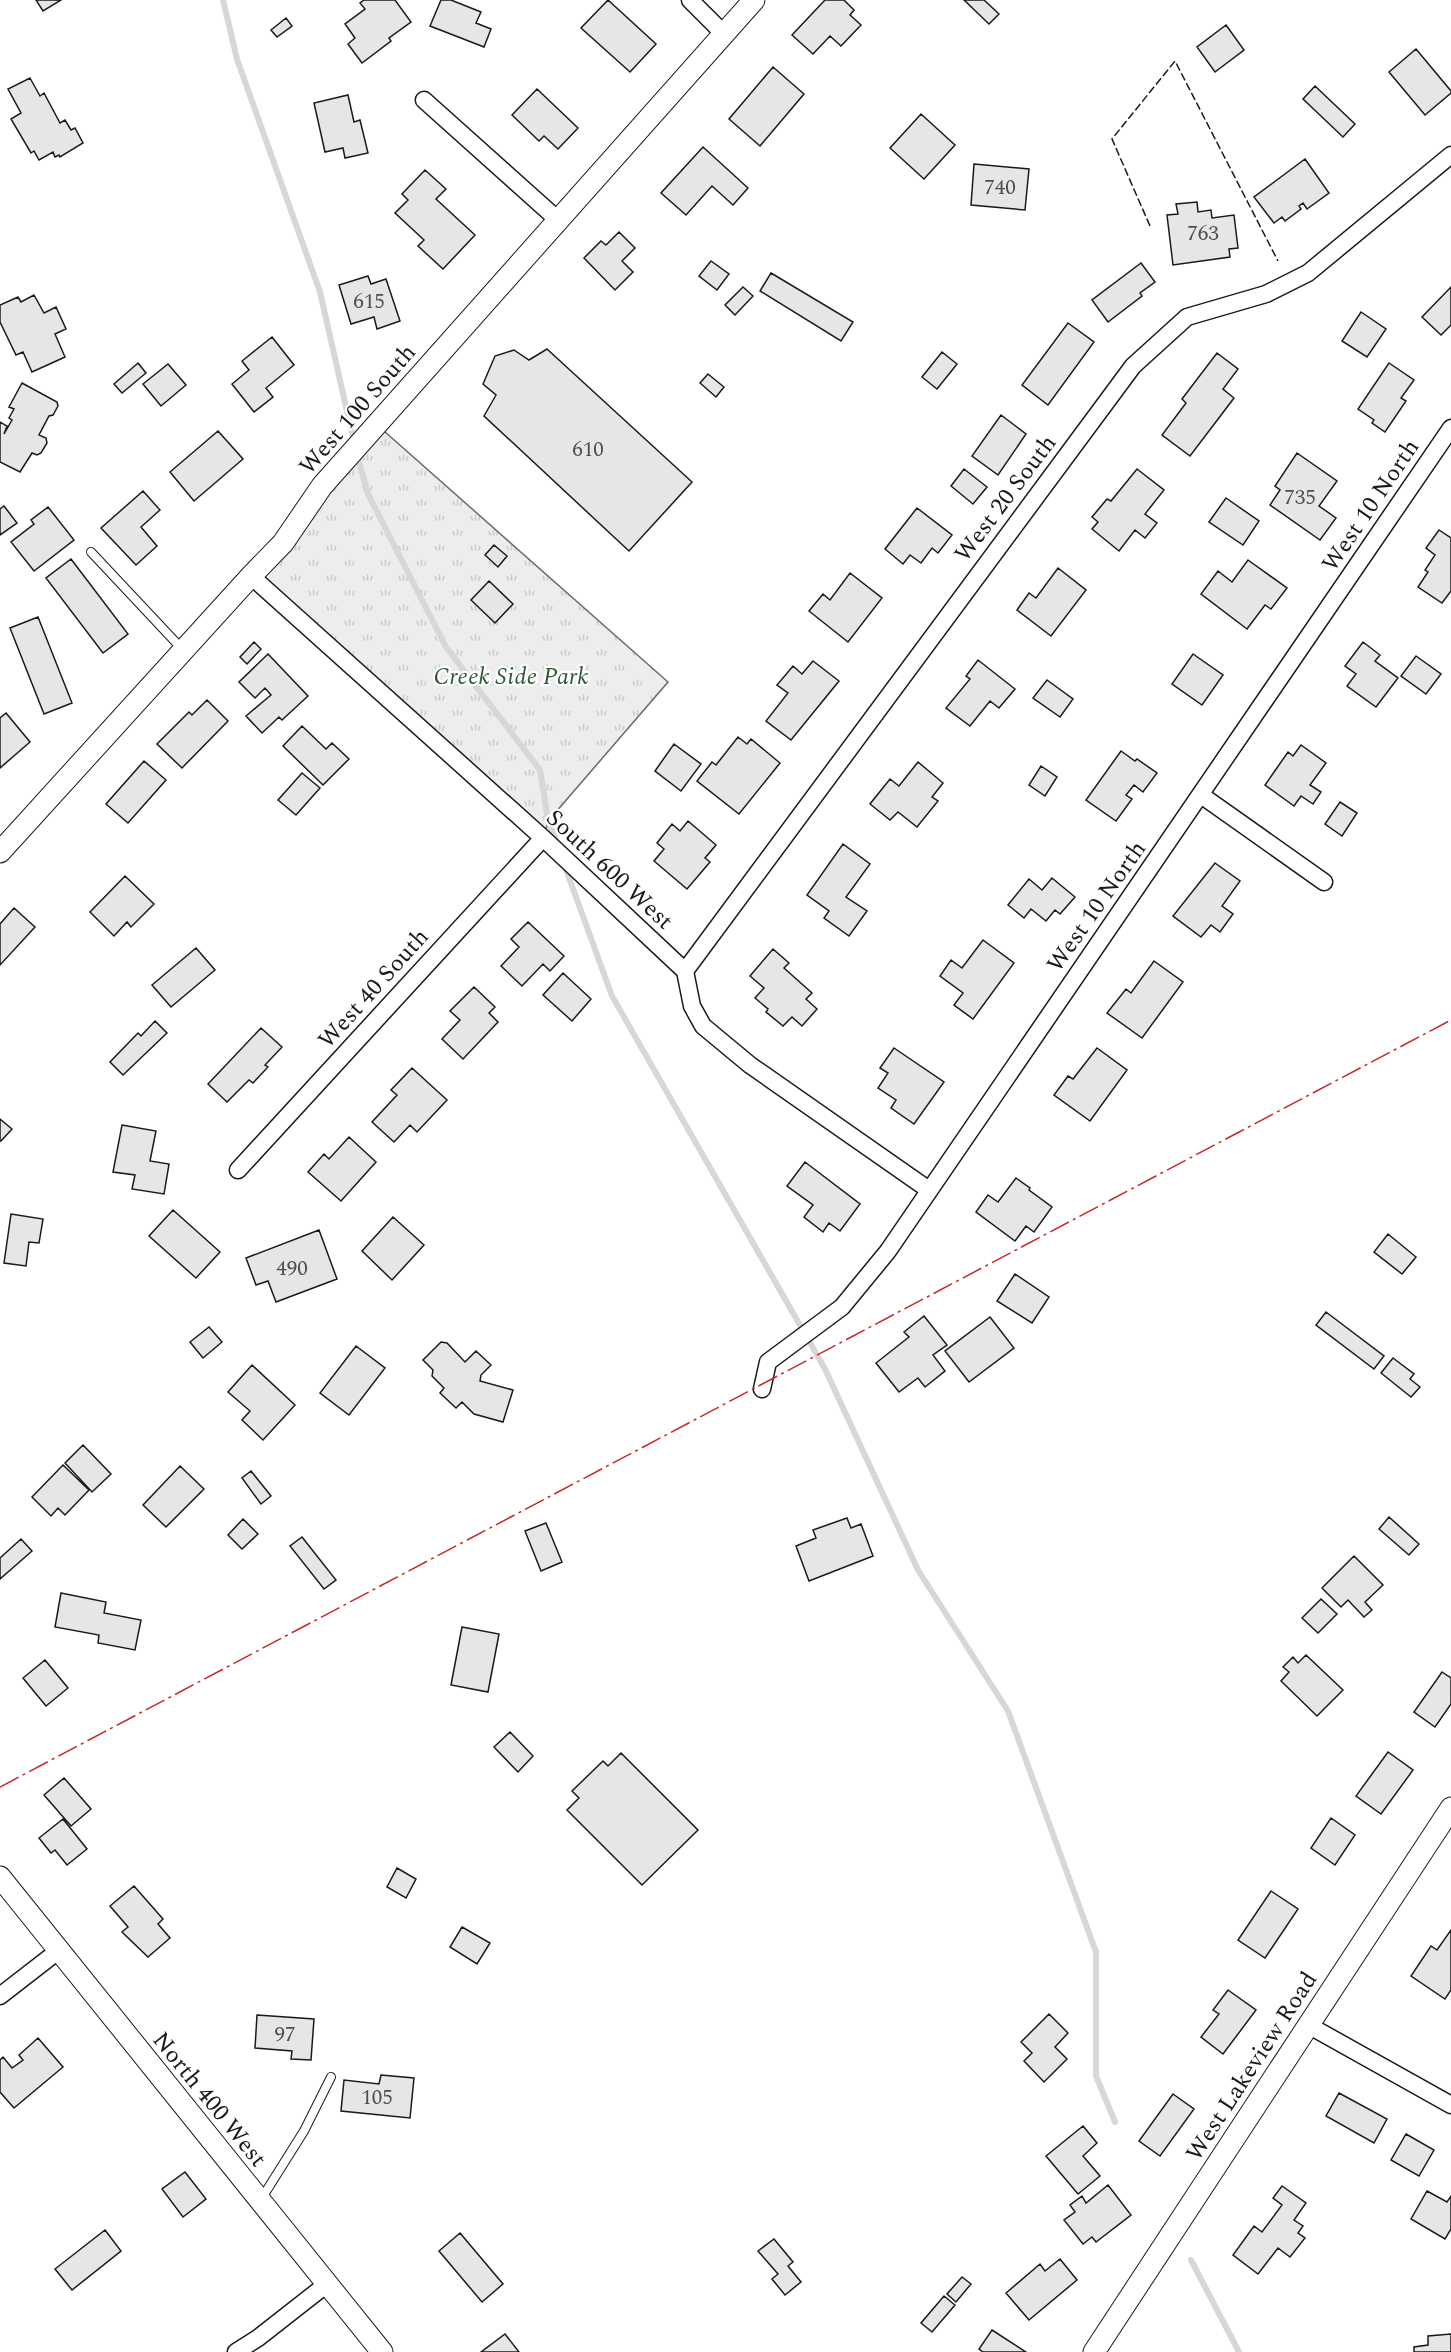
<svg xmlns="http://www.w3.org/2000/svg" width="1451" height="2352" font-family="Spectral,serif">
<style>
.park{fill:url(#park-tufts);stroke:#6a6a6a;stroke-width:1.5}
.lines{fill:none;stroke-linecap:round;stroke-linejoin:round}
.stream{stroke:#d7d7d7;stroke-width:6}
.building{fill:#e6e6e6;stroke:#1a1a1a;stroke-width:1.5}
.service-casing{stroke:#1a1a1a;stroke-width:10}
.minor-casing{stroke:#1a1a1a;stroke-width:19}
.tertiary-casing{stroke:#1a1a1a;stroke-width:23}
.service{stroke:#fff;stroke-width:8}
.minor{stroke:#fff;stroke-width:16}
.tertiary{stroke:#fff;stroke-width:21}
.fence{stroke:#1a1a1a;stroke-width:1.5;stroke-dasharray:8 3;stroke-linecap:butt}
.power{stroke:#c62828;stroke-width:1.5;stroke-dasharray:21 4.5 3 4.5;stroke-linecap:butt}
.labels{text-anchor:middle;stroke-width:4.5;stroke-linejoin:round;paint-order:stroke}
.number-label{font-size:21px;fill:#4d4d4d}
.street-label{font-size:24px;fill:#1a1a1a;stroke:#fff}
.park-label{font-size:24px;font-style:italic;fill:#2b5a34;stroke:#fff}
</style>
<defs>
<pattern id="park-tufts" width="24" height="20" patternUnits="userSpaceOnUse" patternTransform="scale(1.5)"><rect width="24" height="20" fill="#ededed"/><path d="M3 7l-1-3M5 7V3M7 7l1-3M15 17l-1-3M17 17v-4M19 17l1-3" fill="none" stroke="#cbcbcb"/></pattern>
</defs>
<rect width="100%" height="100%" fill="#fff"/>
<path class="park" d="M 376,424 L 668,682 L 549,820 L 543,838 L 251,576 Z"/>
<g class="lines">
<path class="stream" d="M 223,0 L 237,59 L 320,292 L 354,442
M 357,455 L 368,494 L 446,647 L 540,770 L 548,820 L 557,843
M 564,864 L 612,996 L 825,1369 L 918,1570 L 1008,1711 L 1096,1952 L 1096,2076 L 1115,2122
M 1191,2260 L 1239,2352"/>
</g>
<path class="building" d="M 36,0 L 61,0 L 43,11 Z
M 364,0 L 395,0 L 411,22 L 389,38 L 391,41 L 362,63 L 348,44 L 355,38 L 345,24 L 365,9 L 360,3 Z
M 441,0 L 451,0 L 481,12 L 476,23 L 491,29 L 484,47 L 430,26 Z
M 608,0 L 656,44 L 630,72 L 581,28 Z
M 825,0 L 844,0 L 854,10 L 850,15 L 861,25 L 841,46 L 830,36 L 813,54 L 792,35 Z
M 964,0 L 984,0 L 999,14 L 989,24 Z
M 286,18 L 292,26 L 277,37 L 271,30 Z
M 1226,25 L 1244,50 L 1215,72 L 1197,47 Z
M 1416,49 L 1451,91 L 1451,93 L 1425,115 L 1389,72 Z
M 773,67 L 804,94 L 760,146 L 729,119 Z
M 30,78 L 40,96 L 44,93 L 60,123 L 65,120 L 71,130 L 75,128 L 83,143 L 60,157 L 59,155 L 55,157 L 53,152 L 39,160 L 34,151 L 31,153 L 11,119 L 21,113 L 8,89 Z
M 1315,86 L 1355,124 L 1343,137 L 1303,99 Z
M 537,89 L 578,128 L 558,149 L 544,136 L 539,141 L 512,115 Z
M 348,95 L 354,122 L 360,120 L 368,153 L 345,158 L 343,148 L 325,152 L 314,103 Z
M 921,114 L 955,145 L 924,179 L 890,148 Z
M 703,147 L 748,188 L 733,205 L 712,186 L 686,215 L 661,193 Z
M 1305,159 L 1329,193 L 1307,209 L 1303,203 L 1299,206 L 1301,209 L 1285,221 L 1282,217 L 1274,223 L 1254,197 Z
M 974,164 L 1029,169 L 1025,210 L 971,205 Z
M 425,170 L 446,189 L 436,199 L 475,235 L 443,269 L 418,246 L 424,240 L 395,213 L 408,200 L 402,194 Z
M 1197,202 L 1198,212 L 1211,210 L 1212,218 L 1234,215 L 1238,248 L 1229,249 L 1230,257 L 1173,265 L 1167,215 L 1178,214 L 1176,204 Z
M 619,232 L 635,248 L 622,261 L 633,272 L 615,290 L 584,258 L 601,241 L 606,245 Z
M 711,261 L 729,274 L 717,290 L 699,276 Z
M 1141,263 L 1155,282 L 1140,293 L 1142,296 L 1108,322 L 1092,300 Z
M 771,273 L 853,322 L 841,341 L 760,291 Z
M 368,276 L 371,284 L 386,279 L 400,321 L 377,329 L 374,317 L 351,324 L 339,285 Z
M 743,287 L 753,296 L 735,315 L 725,305 Z
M 1451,287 L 1451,325 L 1441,335 L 1422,317 Z
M 34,295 L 44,313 L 56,307 L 66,329 L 55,334 L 65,357 L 32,372 L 23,352 L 16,355 L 0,322 L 0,305 L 18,297 L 21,302 Z
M 1361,312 L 1386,329 L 1367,357 L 1342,341 Z
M 1068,323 L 1094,342 L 1048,405 L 1022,385 Z
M 272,337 L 294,365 L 266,388 L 273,397 L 254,412 L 232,384 L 249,370 L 242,361 Z
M 547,349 L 692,482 L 629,551 L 484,416 L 496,395 L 483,384 L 495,356 L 514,350 L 529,360 Z
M 942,352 L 957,364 L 937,389 L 922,377 Z
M 1217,353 L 1238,369 L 1223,389 L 1234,398 L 1190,456 L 1162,435 L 1186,403 L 1182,399 Z
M 138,363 L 146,373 L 122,393 L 114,384 Z
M 1389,363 L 1414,380 L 1401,398 L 1406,401 L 1385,432 L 1372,423 L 1374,420 L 1358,409 Z
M 168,364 L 186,385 L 161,406 L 143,384 Z
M 708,374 L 724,387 L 716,397 L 700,383 Z
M 22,383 L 57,402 L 58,406 L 53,415 L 49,416 L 39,435 L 46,438 L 47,443 L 41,453 L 37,455 L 32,453 L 20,472 L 0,462 L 0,422 L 7,426 L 4,434 L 12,420 L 9,418 L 14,409 L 9,407 Z
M 1001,415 L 1026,434 L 998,475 L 972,456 Z
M 218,431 L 243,459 L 194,501 L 170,472 Z
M 1297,453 L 1337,481 L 1319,506 L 1336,518 L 1320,540 L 1270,505 L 1280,490 L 1275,486 Z
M 964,469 L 987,487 L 973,504 L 951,486 Z
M 1137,469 L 1164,490 L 1145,514 L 1157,523 L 1145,538 L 1135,530 L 1119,551 L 1092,529 L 1098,522 L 1092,517 L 1107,499 L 1111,501 Z
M 143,491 L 160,510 L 141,527 L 157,546 L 136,565 L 101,528 Z
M 1226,498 L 1259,521 L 1243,545 L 1209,522 Z
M 4,506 L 17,523 L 0,535 L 0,509 Z
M 48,507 L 74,540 L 34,571 L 11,542 L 34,524 L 31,520 Z
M 917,508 L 952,535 L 938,553 L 932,548 L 921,563 L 910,555 L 903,564 L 885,549 Z
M 1439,530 L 1451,538 L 1451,591 L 1442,603 L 1418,587 L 1428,572 L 1425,570 L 1435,555 L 1426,548 Z
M 494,545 L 507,556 L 498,567 L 485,555 Z
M 71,559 L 128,634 L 103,653 L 46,578 Z
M 1248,560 L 1287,588 L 1271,609 L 1265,605 L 1247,629 L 1201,594 L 1218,571 L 1232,582 Z
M 1058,568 L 1086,590 L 1051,636 L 1017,610 L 1029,593 L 1036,598 Z
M 850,573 L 882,598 L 848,642 L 809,611 L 823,594 L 830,600 Z
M 489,581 L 513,604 L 495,623 L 471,600 Z
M 38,617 L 72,703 L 44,714 L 10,628 Z
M 254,642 L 261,649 L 247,664 L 240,657 Z
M 1363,642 L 1380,655 L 1375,661 L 1398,678 L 1376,707 L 1347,686 L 1356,674 L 1345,666 Z
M 268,654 L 308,696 L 282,720 L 279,717 L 262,733 L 246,716 L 271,695 L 265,688 L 255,698 L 239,682 Z
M 1193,654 L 1223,675 L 1202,705 L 1172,684 Z
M 1416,656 L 1441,674 L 1426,694 L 1401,676 Z
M 978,660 L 1015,689 L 999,708 L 990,701 L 970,726 L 946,708 L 970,679 L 966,676 Z
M 813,661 L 839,681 L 791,740 L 766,721 L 788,693 L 777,685 L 793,666 L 802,674 Z
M 1047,680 L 1073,699 L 1060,717 L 1033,698 Z
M 207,700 L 228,721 L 182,768 L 157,744 L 189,712 L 192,715 Z
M 6,713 L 30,742 L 0,768 L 0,718 Z
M 302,726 L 326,749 L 332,743 L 349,759 L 323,785 L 283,746 Z
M 738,737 L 747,744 L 751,739 L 780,763 L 739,814 L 697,781 L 712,762 L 716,765 Z
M 674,744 L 701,764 L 681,791 L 655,771 Z
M 1301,745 L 1326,763 L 1310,785 L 1321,792 L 1313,804 L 1301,796 L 1294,806 L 1265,785 L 1288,752 L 1293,756 Z
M 1121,751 L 1135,761 L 1137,759 L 1157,773 L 1143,792 L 1134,785 L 1126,795 L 1132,799 L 1116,821 L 1086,800 Z
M 144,761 L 166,780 L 128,823 L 106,804 Z
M 918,762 L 943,783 L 932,797 L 938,801 L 917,827 L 898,812 L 890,820 L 870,804 L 890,779 L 899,786 Z
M 1041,766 L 1057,777 L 1045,796 L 1029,785 Z
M 302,773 L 320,788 L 296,815 L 278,800 Z
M 1340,802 L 1357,813 L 1342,836 L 1325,824 Z
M 688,821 L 716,845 L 705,858 L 710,862 L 687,889 L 654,861 L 664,849 L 657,843 L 672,824 L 680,831 Z
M 843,844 L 870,864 L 846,897 L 867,911 L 849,936 L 824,918 L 829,911 L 807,895 Z
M 1215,863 L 1240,881 L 1222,906 L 1233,914 L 1220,932 L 1211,925 L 1201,937 L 1173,916 Z
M 125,876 L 154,904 L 131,927 L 127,922 L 114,936 L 90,912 Z
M 1052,878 L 1075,897 L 1060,914 L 1055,910 L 1046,921 L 1031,909 L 1024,918 L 1008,905 L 1029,879 L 1042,890 Z
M 14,908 L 35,927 L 0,965 L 0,924 Z
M 528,922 L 564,956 L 550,971 L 543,964 L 522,986 L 501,966 L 519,947 L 511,939 Z
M 983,940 L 1014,963 L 973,1019 L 954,1005 L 963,993 L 940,976 L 951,960 L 962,968 Z
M 196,948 L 215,970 L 171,1007 L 152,985 Z
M 773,949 L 789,963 L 784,968 L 812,993 L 806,999 L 817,1009 L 802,1026 L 792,1017 L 783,1026 L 766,1012 L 768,1009 L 755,998 L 764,988 L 750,976 Z
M 1154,961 L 1183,982 L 1142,1038 L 1107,1013 L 1126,989 L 1131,993 Z
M 563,973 L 591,999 L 572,1021 L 543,995 Z
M 474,987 L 495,1007 L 489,1013 L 498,1022 L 463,1059 L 442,1039 L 460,1020 L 450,1011 Z
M 155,1021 L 167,1033 L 123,1075 L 110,1062 L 138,1033 L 141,1036 Z
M 261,1028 L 282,1047 L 265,1065 L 268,1067 L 253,1083 L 249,1080 L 227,1102 L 208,1084 Z
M 894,1048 L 944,1082 L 914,1124 L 891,1108 L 896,1100 L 878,1088 L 888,1073 L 880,1068 Z
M 1097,1048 L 1127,1070 L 1090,1121 L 1054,1095 L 1068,1076 L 1073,1079 Z
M 412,1068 L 447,1100 L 417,1132 L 410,1125 L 394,1142 L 372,1122 L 397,1095 L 391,1090 Z
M 0,1119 L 12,1129 L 1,1141 L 0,1141 Z
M 122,1125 L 156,1131 L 150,1161 L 169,1164 L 164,1194 L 132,1189 L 135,1175 L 113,1172 Z
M 349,1137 L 376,1162 L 341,1201 L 308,1172 L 324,1154 L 329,1159 Z
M 805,1162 L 860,1204 L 840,1231 L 829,1223 L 823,1232 L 804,1217 L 813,1205 L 787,1186 Z
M 1016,1178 L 1030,1188 L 1029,1190 L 1052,1207 L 1034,1232 L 1026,1226 L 1015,1241 L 976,1212 L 988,1195 L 998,1202 Z
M 173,1210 L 220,1252 L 196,1278 L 149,1236 Z
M 11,1214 L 43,1219 L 39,1243 L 29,1242 L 26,1266 L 4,1263 Z
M 393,1217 L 424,1245 L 392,1280 L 362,1251 Z
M 319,1230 L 337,1279 L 276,1302 L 268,1281 L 256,1285 L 246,1258 Z
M 1388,1234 L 1416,1257 L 1402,1274 L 1374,1252 Z
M 1015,1274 L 1049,1297 L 1032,1323 L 997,1301 Z
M 1326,1312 L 1384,1356 L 1374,1369 L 1316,1325 Z
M 924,1316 L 947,1345 L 933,1355 L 945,1371 L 925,1387 L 918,1378 L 899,1392 L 876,1363 L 909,1337 L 904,1332 Z
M 990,1317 L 1014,1348 L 969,1382 L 945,1351 Z
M 209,1327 L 222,1342 L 203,1358 L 190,1342 Z
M 441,1342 L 447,1343 L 465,1362 L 476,1351 L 491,1365 L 481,1375 L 480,1381 L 513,1390 L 503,1422 L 474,1414 L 462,1402 L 456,1408 L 440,1393 L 444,1388 L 432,1376 L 433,1370 L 423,1360 Z
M 356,1346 L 385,1368 L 349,1415 L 320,1393 Z
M 1393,1358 L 1414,1374 L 1410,1379 L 1420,1387 L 1411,1397 L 1381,1373 Z
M 252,1365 L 295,1405 L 263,1440 L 242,1420 L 250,1411 L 228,1392 Z
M 83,1445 L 111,1474 L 92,1492 L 65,1463 Z
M 63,1465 L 89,1490 L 65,1515 L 58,1508 L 51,1516 L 32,1497 Z
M 180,1466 L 204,1489 L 166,1527 L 143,1505 Z
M 251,1471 L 271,1496 L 261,1504 L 242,1478 Z
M 1389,1517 L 1419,1544 L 1409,1555 L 1379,1529 Z
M 847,1518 L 851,1528 L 861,1524 L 873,1556 L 809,1581 L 796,1546 L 816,1538 L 813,1530 Z
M 243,1519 L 258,1534 L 242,1549 L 228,1535 Z
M 546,1523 L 562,1562 L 541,1571 L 525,1531 Z
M 302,1537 L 336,1580 L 324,1589 L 290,1546 Z
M 21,1539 L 32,1551 L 0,1579 L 0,1558 Z
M 1354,1556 L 1383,1585 L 1365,1602 L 1372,1610 L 1364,1617 L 1348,1600 L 1341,1607 L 1322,1588 Z
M 61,1593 L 106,1602 L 104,1613 L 141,1620 L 135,1650 L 98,1643 L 99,1635 L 55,1627 Z
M 1321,1599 L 1337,1614 L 1318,1633 L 1302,1618 Z
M 462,1627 L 499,1634 L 488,1692 L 451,1685 Z
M 1306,1655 L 1343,1690 L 1317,1716 L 1281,1681 L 1289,1672 L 1283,1667 L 1293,1657 L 1298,1663 Z
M 45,1660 L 68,1688 L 46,1706 L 23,1678 Z
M 1442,1672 L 1451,1678 L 1451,1704 L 1435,1727 L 1414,1712 Z
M 510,1732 L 533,1756 L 518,1772 L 494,1747 Z
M 1388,1752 L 1413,1770 L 1381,1814 L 1356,1796 Z
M 621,1753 L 698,1830 L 642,1885 L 567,1810 L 579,1798 L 572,1791 L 603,1761 L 608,1766 Z
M 64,1778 L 91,1809 L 71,1826 L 44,1795 Z
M 1331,1818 L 1355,1835 L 1335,1865 L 1311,1848 Z
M 63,1819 L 87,1849 L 67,1865 L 55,1850 L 51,1853 L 39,1838 Z
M 397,1868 L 416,1879 L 406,1898 L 387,1887 Z
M 134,1886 L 163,1919 L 158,1924 L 170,1938 L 148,1957 L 122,1932 L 128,1927 L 110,1906 Z
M 1271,1891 L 1298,1909 L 1265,1958 L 1238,1940 Z
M 462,1927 L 490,1943 L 477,1964 L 450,1947 Z
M 1451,1930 L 1451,1990 L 1445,1999 L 1411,1976 L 1431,1946 L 1437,1950 Z
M 1228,1990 L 1256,2010 L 1223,2054 L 1201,2037 L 1219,2014 L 1213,2010 Z
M 1049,2014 L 1068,2033 L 1055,2047 L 1067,2059 L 1044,2082 L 1024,2061 L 1032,2053 L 1021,2042 Z
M 257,2015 L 314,2019 L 311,2060 L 291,2059 L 292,2051 L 255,2048 Z
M 38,2038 L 63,2067 L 14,2108 L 0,2092 L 0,2060 L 3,2057 L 12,2068 L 23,2060 L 19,2055 Z
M 381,2075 L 414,2078 L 410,2118 L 341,2111 L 344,2080 L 379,2084 Z
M 1339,2093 L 1387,2119 L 1374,2143 L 1326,2116 Z
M 1173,2094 L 1194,2109 L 1160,2156 L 1139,2141 Z
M 1083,2126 L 1097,2143 L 1083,2156 L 1100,2176 L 1078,2194 L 1046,2156 Z
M 1406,2134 L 1434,2150 L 1419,2176 L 1391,2160 Z
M 185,2172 L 206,2199 L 183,2217 L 162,2189 Z
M 1108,2185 L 1131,2215 L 1096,2242 L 1092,2237 L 1083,2244 L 1064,2220 L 1075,2212 L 1070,2205 L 1082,2196 L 1086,2203 Z
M 1282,2186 L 1306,2203 L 1294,2220 L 1303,2226 L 1298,2233 L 1305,2238 L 1290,2257 L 1278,2248 L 1258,2274 L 1233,2255 L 1254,2226 L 1262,2232 L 1282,2205 L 1273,2198 Z
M 1427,2191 L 1447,2202 L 1451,2196 L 1451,2229 L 1445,2239 L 1411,2219 Z
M 105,2230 L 121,2251 L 72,2290 L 55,2269 Z
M 460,2233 L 503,2284 L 482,2302 L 439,2251 Z
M 774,2239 L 793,2262 L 788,2266 L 801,2282 L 785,2295 L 772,2279 L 778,2274 L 758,2251 Z
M 1060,2259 L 1077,2280 L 1029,2320 L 1006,2293 L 1040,2264 L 1045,2271 Z
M 962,2277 L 971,2284 L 956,2302 L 947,2294 Z
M 944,2296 L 955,2305 L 932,2332 L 921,2323 Z
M 992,2330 L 1026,2352 L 983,2352 L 979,2349 Z
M 505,2334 L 519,2352 L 481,2352 Z
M 1451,2334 L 1451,2352 L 1414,2352 L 1414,2347 L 1428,2345 L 1428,2336 Z"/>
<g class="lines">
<defs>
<path id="service" d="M 91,552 L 183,650
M 260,2201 L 304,2131 L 331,2077"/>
<path id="minor" d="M 690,0 L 724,34
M 424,100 L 558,220
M 251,576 L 543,838 L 685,971 L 692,1006 L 703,1026 L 750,1065 L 929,1190
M 1201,795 L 1324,882
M 685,971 L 1133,366 L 1187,317 L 1266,294 L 1308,273 L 1451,155
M 238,1170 L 543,838
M 762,1389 L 768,1362 L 842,1307 L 888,1251 L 1451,428
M 0,1996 L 58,1951
M 1308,2025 L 1451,2105
M 236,2352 L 258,2338 L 327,2284"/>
<path id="tertiary" d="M 0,852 L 251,576 L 283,543 L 322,486 L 754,0
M 0,1877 L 382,2352
M 1094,2352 L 1451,1808"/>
</defs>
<use href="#service" class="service-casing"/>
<use href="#minor" class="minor-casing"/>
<use href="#tertiary" class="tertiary-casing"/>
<use href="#service" class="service"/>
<use href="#minor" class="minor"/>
<use href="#tertiary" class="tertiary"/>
<path class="fence" d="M 1150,226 L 1112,139 L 1175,61 L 1278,261"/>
<path class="power" d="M 0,1787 L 1451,1020"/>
</g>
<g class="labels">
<g class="number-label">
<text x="1000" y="194">740</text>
<text x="1203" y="240">763</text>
<text x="369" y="308">615</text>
<text x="588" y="456">610</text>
<text x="1300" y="504">735</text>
<text x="292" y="1275">490</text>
<text x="285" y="2041">97</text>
<text x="377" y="2104">105</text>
</g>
<g class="street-label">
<text transform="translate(357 409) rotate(-49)" y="8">West 100 South</text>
<text transform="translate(1005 498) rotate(-53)" y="8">West 20 South</text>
<text transform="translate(1370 505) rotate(-56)" y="8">West 10 North</text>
<text transform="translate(610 869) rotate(43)" y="8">South 600 West</text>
<text transform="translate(1096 906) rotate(-55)" y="8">West 10 North</text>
<text transform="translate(373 988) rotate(-48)" y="8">West 40 South</text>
<text transform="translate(1251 2066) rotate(-57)" y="8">West Lakeview Road</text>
<text transform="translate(210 2099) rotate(51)" y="8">North 400 West</text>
</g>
<g class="park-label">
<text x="511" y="684">Creek Side Park</text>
</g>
</g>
</svg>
